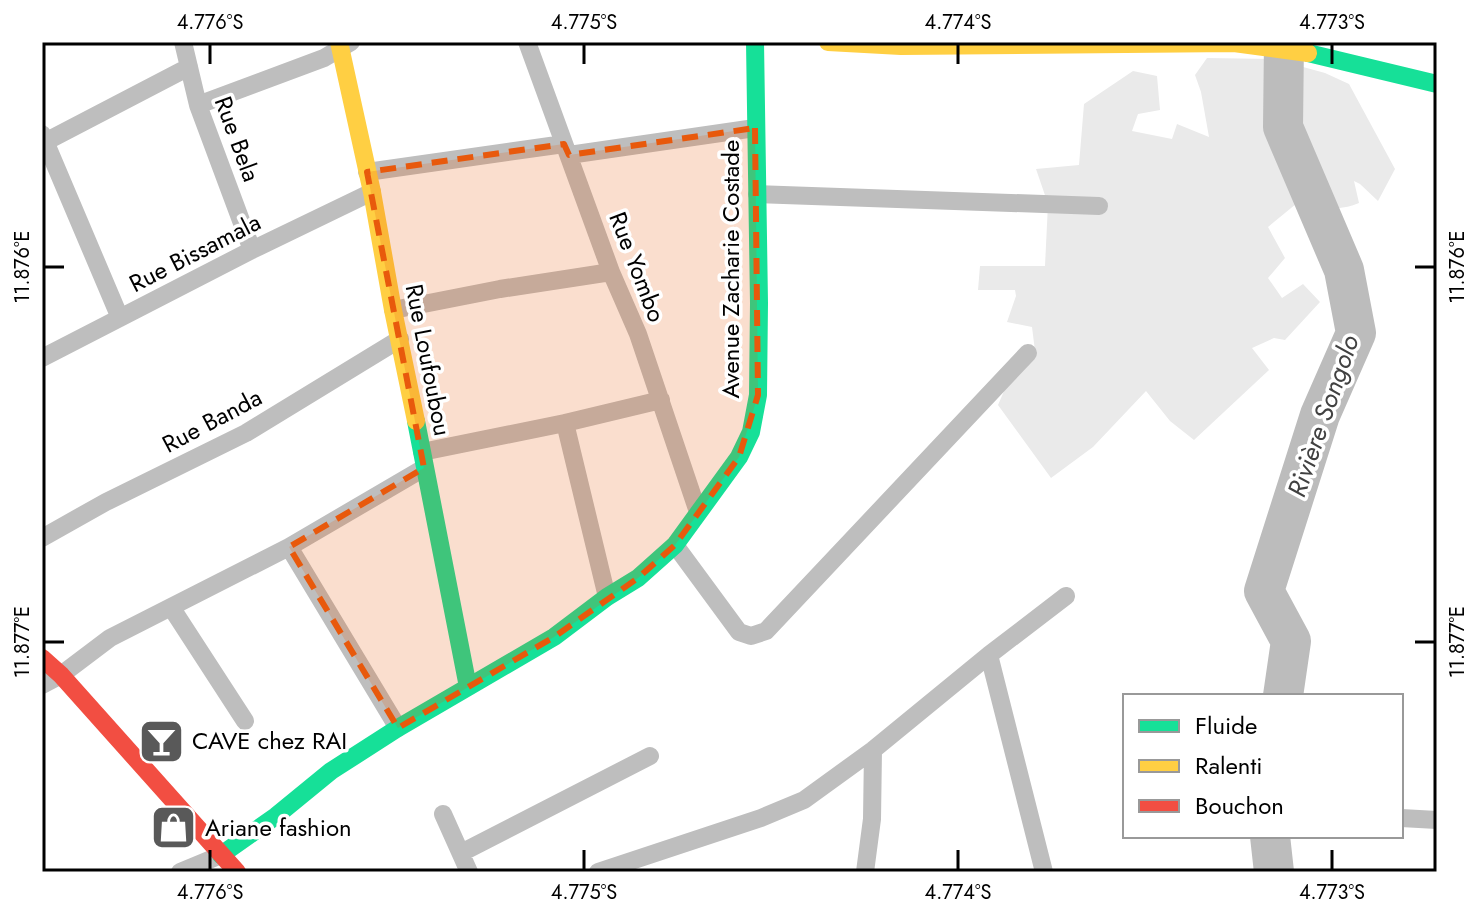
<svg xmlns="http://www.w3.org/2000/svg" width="1479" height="914" font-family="Jost,sans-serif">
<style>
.green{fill:#eaeaea}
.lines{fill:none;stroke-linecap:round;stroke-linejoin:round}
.river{stroke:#bcbcbc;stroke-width:40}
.street{stroke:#bebebe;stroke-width:18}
.fast{stroke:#16e098;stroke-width:18}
.slow{stroke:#ffcf43;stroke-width:18}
.jam{stroke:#f24e42;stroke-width:18}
.marked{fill:#e8590c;fill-opacity:0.2;stroke:#e8590c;stroke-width:6;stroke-dasharray:16 10;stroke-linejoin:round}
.ticks{fill:none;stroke:#000;stroke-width:3}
.labels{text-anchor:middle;stroke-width:7;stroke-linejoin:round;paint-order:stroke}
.street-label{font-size:24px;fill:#000;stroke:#fff}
.poi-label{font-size:24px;fill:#000;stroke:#fff;text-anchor:start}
.water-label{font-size:26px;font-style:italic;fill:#414141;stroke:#fff}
.neatline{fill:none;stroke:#000;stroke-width:3}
.ticks-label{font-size:20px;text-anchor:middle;fill:#000}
</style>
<rect width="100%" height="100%" fill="#fff"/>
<path class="green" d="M 1207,58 L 1274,59 L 1325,73 L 1349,84 L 1395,169 L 1378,201 L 1360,184 L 1354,181 L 1359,203 C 1342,210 1334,207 1318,211 L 1325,229 L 1316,237 L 1296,204 L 1268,227 L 1285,258 L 1268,278 L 1282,298 L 1303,284 L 1320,302 L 1285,340 L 1274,338 L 1252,348 L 1269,370 L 1194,440 L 1170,421 L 1146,391 L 1093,447 L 1051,478 L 998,405 L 1017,361 L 1035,351 L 1032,327 L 1007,322 L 1016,296 L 1015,290 L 978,290 L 980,266 L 1045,266 L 1048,204 L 1036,169 L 1079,165 L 1084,104 L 1133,71 L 1157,76 L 1160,110 L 1138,114 L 1132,131 L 1172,139 L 1177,124 L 1209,137 L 1201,92 L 1195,75 Z"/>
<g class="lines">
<path class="river" d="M 1283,696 L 1291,641 L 1264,591 L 1320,415 L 1356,333 L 1344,270 L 1283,127 L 1284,42
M 1270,836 L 1274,872"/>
<path class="street" d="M 183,42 L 198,105 L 252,250
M 527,42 L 611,272 L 638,334 L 698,512
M 198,105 L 324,58 L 351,42
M 42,134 L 120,318
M 45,142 L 189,67
M 569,155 L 755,128
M 367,172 L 564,144
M 757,194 L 1099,206
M 393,310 L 500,289 L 611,272
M 42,358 L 252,250 L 372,192
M 565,423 L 607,597
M 422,452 L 565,423 L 661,400
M 42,538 L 106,502 L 246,433 L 400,339
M 675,545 L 739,632 L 751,636 L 766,631 L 1028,353
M 289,547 L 398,728
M 171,607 L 245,721
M 989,655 L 1044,872
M 42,685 L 61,675 L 110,638 L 289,547 L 424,468
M 443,814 L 469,872
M 1401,818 L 1437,820
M 461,853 L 650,756
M 180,872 L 221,855
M 598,872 L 761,818 L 804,800 L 873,750 L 989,655 L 1066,596
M 865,872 L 872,819 L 873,750"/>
<path class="fast" d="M 1308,53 L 1437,84
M 416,421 L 468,687
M 221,855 L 276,816 L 331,771 L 398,728 L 554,637 L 607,597 L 638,578 L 675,545 L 739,457 L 751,432 L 758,395 L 759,303 L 755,42"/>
<path class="slow" d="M 339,42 L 372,192 L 393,310 L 416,421
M 828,42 L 901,46 L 1234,43 L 1308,53"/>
<path class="jam" d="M 42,658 L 61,675 L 237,872"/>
</g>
<path class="marked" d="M 755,128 L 758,395 L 739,457 L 675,545 L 638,578 L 554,637 L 398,728 L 289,547 L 424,468 L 367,172 L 564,144 L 569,155 Z"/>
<path class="ticks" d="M 210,44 L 210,64M 584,44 L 584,64M 958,44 L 958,64M 1332,44 L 1332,64M 44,267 L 64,267M 1415,267 L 1435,267M 44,642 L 64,642M 1415,642 L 1435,642M 210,850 L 210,870M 584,850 L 584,870M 958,850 L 958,870M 1332,850 L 1332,870"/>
<defs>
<symbol id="bar-square" viewBox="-11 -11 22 22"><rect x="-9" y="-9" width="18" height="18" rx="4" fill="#595959" stroke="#fff"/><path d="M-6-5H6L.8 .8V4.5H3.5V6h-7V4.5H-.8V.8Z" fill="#fff"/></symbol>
<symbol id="shop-square" viewBox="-11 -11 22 22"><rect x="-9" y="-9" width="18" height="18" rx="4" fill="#595959" stroke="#fff"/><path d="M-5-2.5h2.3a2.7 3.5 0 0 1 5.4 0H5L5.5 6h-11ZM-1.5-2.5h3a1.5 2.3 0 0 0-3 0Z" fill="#fff"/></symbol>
</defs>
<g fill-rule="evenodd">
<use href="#bar-square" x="136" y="716" width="51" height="51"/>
<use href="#shop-square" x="148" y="802" width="51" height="51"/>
</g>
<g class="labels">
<g class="street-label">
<text transform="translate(237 139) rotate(70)" y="8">Rue Bela</text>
<text transform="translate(195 253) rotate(-27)" y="8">Rue Bissamala</text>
<text transform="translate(637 267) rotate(69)" y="8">Rue Yombo</text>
<text transform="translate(731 269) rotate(-90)" y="8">Avenue Zacharie Costade</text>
<text transform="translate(428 360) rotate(79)" y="8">Rue Loufoubou</text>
<text transform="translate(212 421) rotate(-28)" y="8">Rue Banda</text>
</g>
<g class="poi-label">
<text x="192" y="749">CAVE chez RAI</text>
<text x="205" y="836">Ariane fashion</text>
</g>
<g class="water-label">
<text transform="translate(1323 416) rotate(-71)" y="9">Rivière Songolo</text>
</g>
</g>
<rect width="1479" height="914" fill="none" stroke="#ffffff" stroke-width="88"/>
<rect x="1123" y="694" width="280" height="144" fill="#ffffff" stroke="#999999" stroke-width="2"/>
<rect x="1139" y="720" width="40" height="12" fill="#16e098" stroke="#999999" stroke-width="2"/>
<text x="1195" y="734" font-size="24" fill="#000000">Fluide</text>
<rect x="1139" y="760" width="40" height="12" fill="#ffcf43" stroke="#999999" stroke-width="2"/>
<text x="1195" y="774" font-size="24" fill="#000000">Ralenti</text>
<rect x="1139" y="800" width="40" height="12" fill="#f24e42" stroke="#999999" stroke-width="2"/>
<text x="1195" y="814" font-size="24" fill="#000000">Bouchon</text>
<rect x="44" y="44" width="1391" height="826" class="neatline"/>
<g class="ticks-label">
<text x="210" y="29">4.776°S</text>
<text x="584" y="29">4.775°S</text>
<text x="958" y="29">4.774°S</text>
<text x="1332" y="29">4.773°S</text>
<text transform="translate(1457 267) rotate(-90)" y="7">11.876°E</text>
<text transform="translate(22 267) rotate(-90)" y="7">11.876°E</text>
<text transform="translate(22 642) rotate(-90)" y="7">11.877°E</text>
<text transform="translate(1457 642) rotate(-90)" y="7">11.877°E</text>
<text x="210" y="899">4.776°S</text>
<text x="584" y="899">4.775°S</text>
<text x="958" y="899">4.774°S</text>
<text x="1332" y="899">4.773°S</text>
</g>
</svg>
